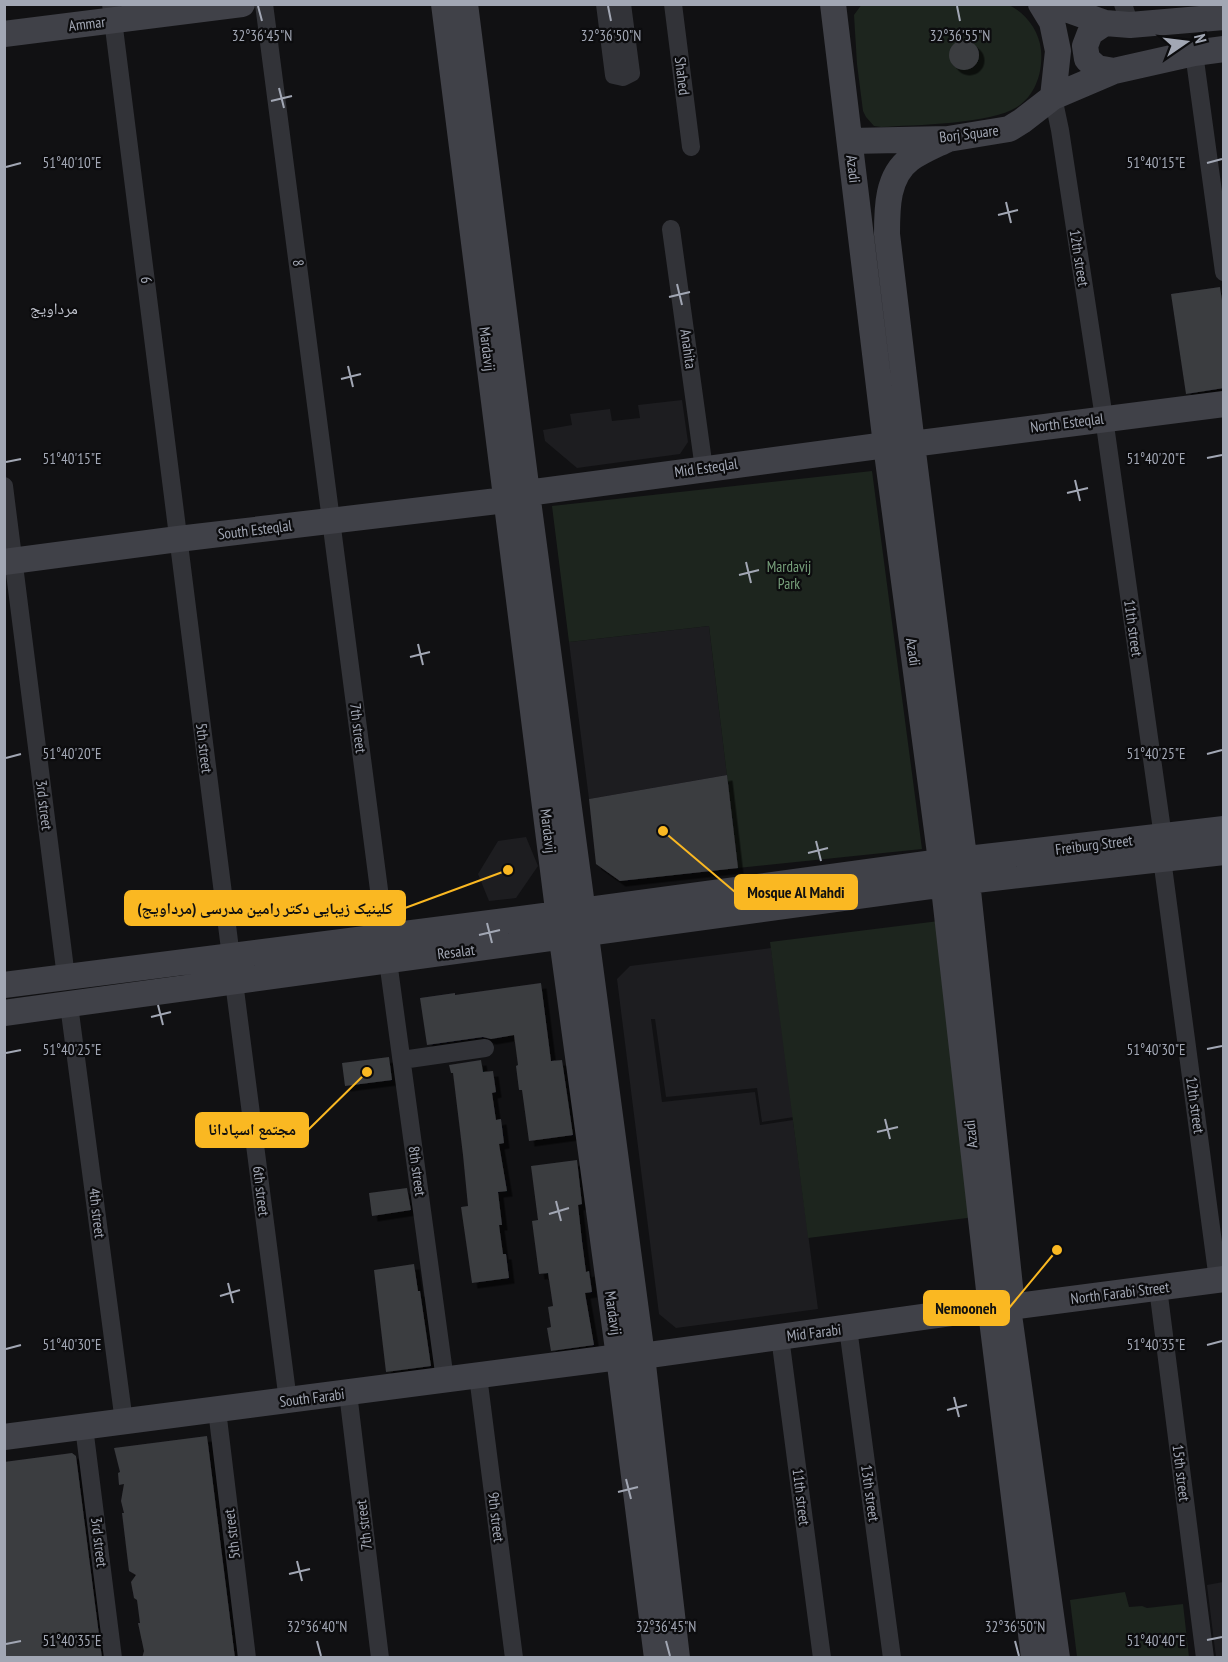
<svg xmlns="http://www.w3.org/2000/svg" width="1228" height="1662" font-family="'PT Sans Narrow','Noto Naskh Arabic',sans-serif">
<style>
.built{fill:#1d1d20}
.green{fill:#1d251e}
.building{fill:#3b3c40;filter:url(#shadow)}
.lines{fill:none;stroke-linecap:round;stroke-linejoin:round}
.street{stroke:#323338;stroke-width:18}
.secondary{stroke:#404148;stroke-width:26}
.ticks{fill:none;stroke:#a2a7b4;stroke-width:2}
.labels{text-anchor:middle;stroke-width:4.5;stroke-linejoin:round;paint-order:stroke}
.street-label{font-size:15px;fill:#a2a7b4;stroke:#0c0c0e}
.park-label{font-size:15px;fill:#77a07b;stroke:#0c0c0e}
.neighbourhood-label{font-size:16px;fill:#c3c6d0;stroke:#0c0c0e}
.ticks-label{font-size:15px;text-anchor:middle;fill:#a2a7b4;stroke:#0c0c0e;stroke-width:4.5;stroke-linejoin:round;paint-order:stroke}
.leader{fill:none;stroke:#fab822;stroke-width:2}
.callout-dot{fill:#fab822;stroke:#0c0c0e;stroke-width:2}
.callout{fill:#fab822;stroke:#fab822;stroke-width:2}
.callout-label{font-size:16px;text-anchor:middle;font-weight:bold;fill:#111}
</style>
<defs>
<filter id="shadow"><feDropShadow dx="5.5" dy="5.5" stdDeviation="0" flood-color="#0009"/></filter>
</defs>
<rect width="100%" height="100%" fill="#111113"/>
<path class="built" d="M 682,400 L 688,442 L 680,454 L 577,468 L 545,441 L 543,430 L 572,425 L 570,414 L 610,409 L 612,421 L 640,418 L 638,405 Z
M 709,626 L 727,775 L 589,799 L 569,642 Z
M 526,837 L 538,866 L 516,898 L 489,901 L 478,874 L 498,841 Z
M 771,948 L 794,1117 L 762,1122 L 757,1088 L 666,1097 L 655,1019 L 651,1019 L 662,1102 L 755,1092 L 760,1125 L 793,1120 L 818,1309 L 676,1328 L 659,1314 L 617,979 L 630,966 Z
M 1223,1582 L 1223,1657 L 1216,1657 L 1207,1585 Z"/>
<path class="green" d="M 862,4 L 1007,4 C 1025,12 1039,30 1041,50 C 1043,71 1036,95 1017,107 C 991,124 915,125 881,127 L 874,126 L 866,117 L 863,111 L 857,64 L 854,15 Z
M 872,471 L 922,849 L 738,868 L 709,626 L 569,642 L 552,506 Z
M 939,921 L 975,1217 L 808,1238 L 770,942 Z
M 1125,1592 L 1129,1607 L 1142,1606 L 1147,1608 L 1183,1604 L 1189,1657 L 1077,1657 L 1070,1600 Z"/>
<path class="building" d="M949 55a15 15 0 1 1 30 0a15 15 0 1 1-30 0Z
M 1220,287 L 1224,314 L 1224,388 L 1186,394 L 1171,294 Z
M 727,775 L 738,868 L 620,881 L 596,864 L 589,799 Z
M 541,983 L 551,1061 L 562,1060 L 573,1135 L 529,1141 L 522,1090 L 519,1090 L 516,1066 L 518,1065 L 514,1035 L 491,1039 L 483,1037 L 427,1045 L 420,998 L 455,993 L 455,995 Z
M 389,1057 L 392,1080 L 345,1086 L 342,1063 Z
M 481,1060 L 483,1072 L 493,1071 L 496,1092 L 492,1093 L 496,1120 L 501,1119 L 504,1143 L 499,1144 L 507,1191 L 498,1192 L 502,1225 L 499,1225 L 503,1254 L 506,1254 L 509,1278 L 472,1283 L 461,1207 L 468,1206 L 463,1155 L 453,1073 L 451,1073 L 449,1065 Z
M 577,1160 L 582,1204 L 578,1205 L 582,1241 L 586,1272 L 589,1271 L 592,1292 L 585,1293 L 594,1345 L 551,1351 L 547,1328 L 551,1327 L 548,1307 L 553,1306 L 548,1273 L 539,1274 L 532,1221 L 538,1220 L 531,1166 Z
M 407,1188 L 411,1210 L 372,1216 L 369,1193 Z
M 414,1264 L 418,1291 L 420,1291 L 431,1366 L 386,1372 L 374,1270 Z
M 207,1436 L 235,1658 L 142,1658 L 144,1651 L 138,1623 L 140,1623 L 137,1600 L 134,1598 L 131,1582 L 136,1575 L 129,1571 L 122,1513 L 124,1513 L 121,1501 L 124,1484 L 119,1485 L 118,1473 L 120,1472 L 114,1448 Z
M 72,1453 L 76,1456 L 102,1658 L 4,1658 L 4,1462 Z"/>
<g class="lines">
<path class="street" d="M 111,4 L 231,957
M 264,4 L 385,936
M 605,4 L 614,75 L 623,77 L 631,73 L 622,4
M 673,4 L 691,147
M 1123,4 L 1130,25
M 1194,53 L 1224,272
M 1053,97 L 1060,130 L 1104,418 L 1163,837
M 671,229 L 704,469
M 4,486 L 66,977
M 1162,859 L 1218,1280
M 388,961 L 445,1380
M 234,982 L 288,1401
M 69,1005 L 124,1422
M 402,1060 L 485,1048
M 1158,1288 L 1205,1658
M 848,1328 L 892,1658
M 780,1337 L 822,1658
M 478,1376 L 514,1658
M 348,1393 L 380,1658
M 217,1410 L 247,1658
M 84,1427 L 113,1658"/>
<path class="secondary" d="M 444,4 L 558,910 L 619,1357 L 657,1658
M 465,4 L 527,493 L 642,1356 L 677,1658
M 833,4 L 886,445 L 941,861 L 990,1299
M 1052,4 L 1105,23 L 1130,25 L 1224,17
M 1105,23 L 1090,33 L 1085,46 L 1087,59 L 1097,68 L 1114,71
M 4,34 L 242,4
M 1053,97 L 1114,71 L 1194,53 L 1224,49
M 948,139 C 936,145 921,151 910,159 C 887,176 887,208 887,234 L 912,444 L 967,881 L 1011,1296
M 850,141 L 948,139 L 1009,129 L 1022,121 L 1053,97 L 1058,51 L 1052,22 L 1041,4
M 912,444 L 1224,404
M 527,493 L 886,445
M 4,562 L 178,539 L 506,500
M 4,985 L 559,914 L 941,862 L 1224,829
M 4,1013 L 967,881 L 1224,852
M 1017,1306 L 1224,1279
M 992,1320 L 1034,1658
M 1010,1322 L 1057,1658
M 642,1356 L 987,1308
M 4,1437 L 619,1357"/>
</g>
<path class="ticks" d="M 258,6 L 262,21M 608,6 L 611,21M 957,6 L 960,21M 279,88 L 284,108M 271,101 L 292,96M 1207,163 L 1222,159M 6,167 L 21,163M 1006,202 L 1011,223M 998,215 L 1018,210M 677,284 L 682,305M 669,297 L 690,292M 348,366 L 353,387M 341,379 L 361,374M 1207,458 L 1222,455M 6,462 L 21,459M 1075,480 L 1080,501M 1067,493 L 1088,488M 746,562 L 751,583M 739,575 L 759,570M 418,644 L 423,665M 410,657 L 430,652M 1207,754 L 1222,750M 6,758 L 21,754M 816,841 L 821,861M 808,853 L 828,848M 487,923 L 492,943M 479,935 L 500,930M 158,1005 L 163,1025M 151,1017 L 171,1012M 1207,1049 L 1222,1046M 6,1053 L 21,1050M 885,1119 L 890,1139M 877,1132 L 898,1127M 556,1201 L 561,1221M 549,1214 L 569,1208M 228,1283 L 233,1303M 220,1296 L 240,1290M 1207,1345 L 1222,1341M 6,1349 L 21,1345M 954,1397 L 959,1417M 947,1410 L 967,1405M 626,1479 L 631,1499M 618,1492 L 638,1487M 297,1561 L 302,1581M 289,1574 L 310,1569M 1207,1640 L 1222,1637M 317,1641 L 321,1656M 666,1641 L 670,1656M 1015,1641 L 1019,1656M 6,1644 L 21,1641"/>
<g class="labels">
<g class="street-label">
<text transform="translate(87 24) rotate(-7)" y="5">Ammar</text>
<text transform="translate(682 76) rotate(83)" y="5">Shahed</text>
<text transform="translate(969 134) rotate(-7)" y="5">Borj Square</text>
<text transform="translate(853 169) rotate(83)" y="5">Azadi</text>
<text transform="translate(1079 258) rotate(81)" y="5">12th street</text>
<text transform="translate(298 263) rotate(83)" y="5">8</text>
<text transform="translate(146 280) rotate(83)" y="5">6</text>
<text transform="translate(487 349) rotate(83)" y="5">Mardavij</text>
<text transform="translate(688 349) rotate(82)" y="5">Anahita</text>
<text transform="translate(1067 423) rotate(-7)" y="5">North Esteqlal</text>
<text transform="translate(706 468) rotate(-8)" y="5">Mid Esteqlal</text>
<text transform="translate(255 530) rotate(-7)" y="5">South Esteqlal</text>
<text transform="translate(1133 628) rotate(82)" y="5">11th street</text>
<text transform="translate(913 652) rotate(82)" y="5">Azadi</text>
<text transform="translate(358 728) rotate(83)" y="5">7th street</text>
<text transform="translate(204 748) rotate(83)" y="5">5th street</text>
<text transform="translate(44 805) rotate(83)" y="5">3rd street</text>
<text transform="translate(548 831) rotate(83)" y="5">Mardavij</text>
<text transform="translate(1094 845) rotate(-7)" y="5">Freiburg Street</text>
<text transform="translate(456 952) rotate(-7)" y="5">Resalat</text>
<text transform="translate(1195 1105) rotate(82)" y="5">12th street</text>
<text transform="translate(971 1134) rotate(-96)" y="5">Azadi</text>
<text transform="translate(417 1171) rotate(82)" y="5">8th street</text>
<text transform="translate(261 1191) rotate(83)" y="5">6th street</text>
<text transform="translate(97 1213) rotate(83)" y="5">4th street</text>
<text transform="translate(1120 1293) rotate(-7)" y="5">North Farabi Street</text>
<text transform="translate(613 1313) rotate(82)" y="5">Mardavij</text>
<text transform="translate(814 1333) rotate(-7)" y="5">Mid Farabi</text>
<text transform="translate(312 1398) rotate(-7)" y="5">South Farabi</text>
<text transform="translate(1181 1473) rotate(83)" y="5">15th street</text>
<text transform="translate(870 1493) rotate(82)" y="5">13th street</text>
<text transform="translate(801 1497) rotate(83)" y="5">11th street</text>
<text transform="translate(496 1517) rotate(83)" y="5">9th street</text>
<text transform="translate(364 1525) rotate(-97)" y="5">7th street</text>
<text transform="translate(232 1534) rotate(-97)" y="5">5th street</text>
<text transform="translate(99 1542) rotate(83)" y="5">3rd street</text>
</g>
<g class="park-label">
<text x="789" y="572">Mardavij<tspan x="789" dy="17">Park</tspan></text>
</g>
<g class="neighbourhood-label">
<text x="54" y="314">مرداویج</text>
</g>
</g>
<g class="ticks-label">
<text x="262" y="41">32°36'45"N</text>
<text x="611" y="41">32°36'50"N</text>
<text x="960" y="41">32°36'55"N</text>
<text x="1156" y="168">51°40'15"E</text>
<text x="72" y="168">51°40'10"E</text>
<text x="1156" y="464">51°40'20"E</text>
<text x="72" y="464">51°40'15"E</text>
<text x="1156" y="759">51°40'25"E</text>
<text x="72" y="759">51°40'20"E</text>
<text x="1156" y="1055">51°40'30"E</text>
<text x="72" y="1055">51°40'25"E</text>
<text x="1156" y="1350">51°40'35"E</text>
<text x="72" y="1350">51°40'30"E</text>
<text x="317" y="1632">32°36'40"N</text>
<text x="666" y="1632">32°36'45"N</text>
<text x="1015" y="1632">32°36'50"N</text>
<text x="1156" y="1646">51°40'40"E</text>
<text x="72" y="1646">51°40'35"E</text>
</g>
<path class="leader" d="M663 831L735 892M508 870L405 908M367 1072L308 1130M1057 1250L1009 1308"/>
<g class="callout-dot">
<circle cx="663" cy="831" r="6"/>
<circle cx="508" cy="870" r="6"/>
<circle cx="367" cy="1072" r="6"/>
<circle cx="1057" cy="1250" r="6"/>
</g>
<g class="callout">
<rect x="735" y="875" width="122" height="34" rx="6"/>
<rect x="125" y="891" width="280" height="34" rx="6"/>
<rect x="196" y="1113" width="112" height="34" rx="6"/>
<rect x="924" y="1291" width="85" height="34" rx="6"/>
</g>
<g class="callout-label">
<text x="796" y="898">Mosque Al Mahdi</text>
<text x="265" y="914">کلینیک زیبایی دکتر رامین مدرسی (مرداویج)</text>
<text x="252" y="1135">مجتمع اسپادانا</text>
<text x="966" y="1314">Nemooneh</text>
</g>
<rect width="1228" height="1662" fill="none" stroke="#a2a7b4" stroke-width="12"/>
<g transform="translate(1186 42) rotate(76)" stroke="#0c0c0e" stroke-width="4.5" paint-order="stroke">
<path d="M0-4.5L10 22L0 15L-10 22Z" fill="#a2a7b4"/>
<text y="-9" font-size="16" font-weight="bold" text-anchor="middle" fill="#a2a7b4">N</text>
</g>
</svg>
